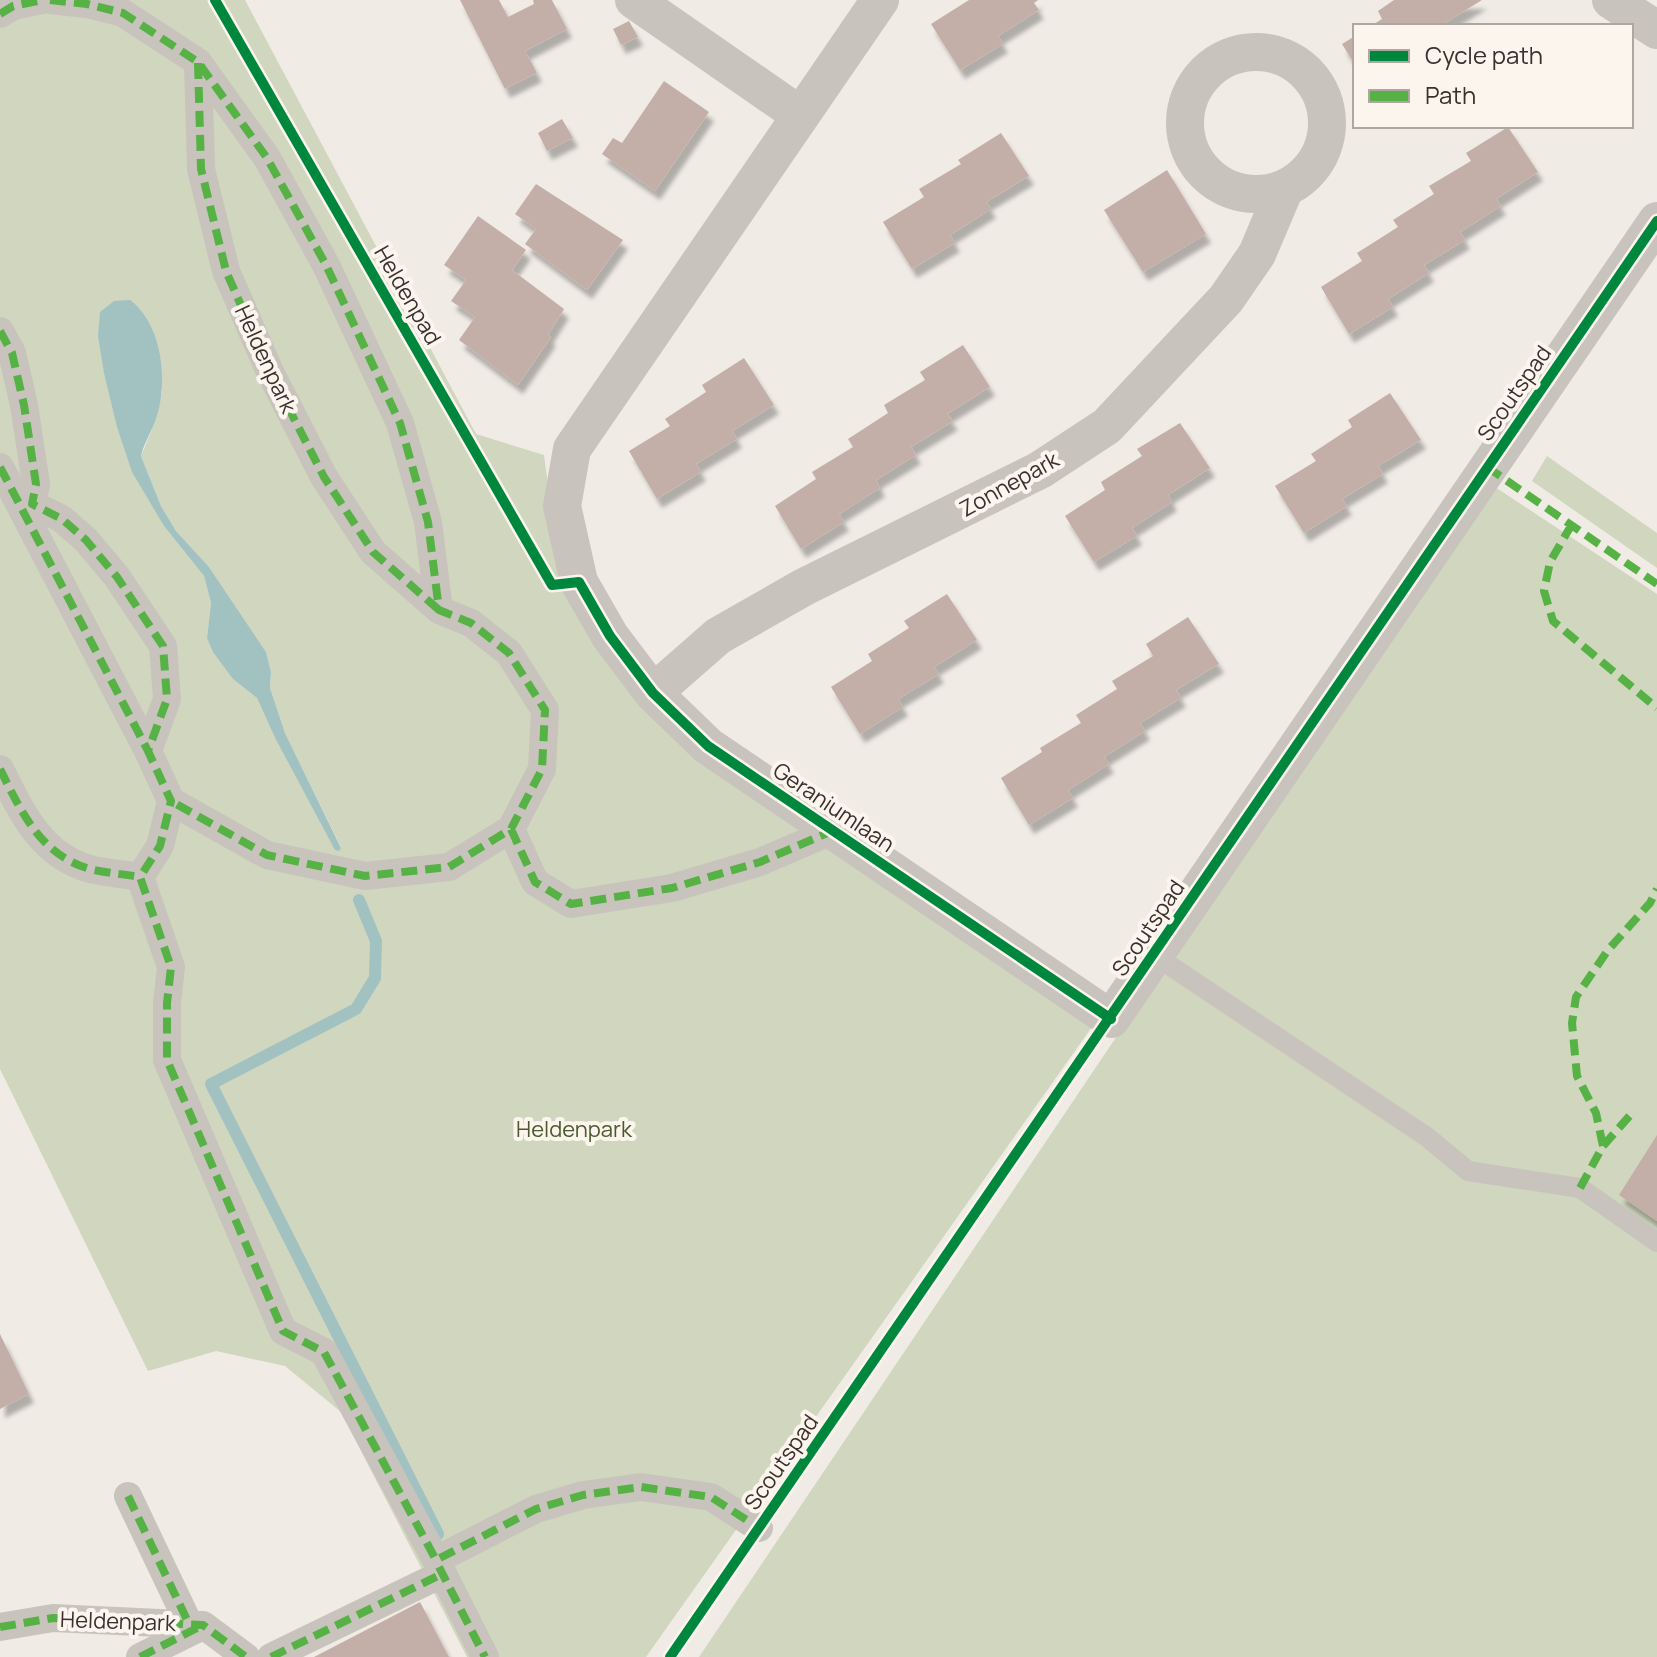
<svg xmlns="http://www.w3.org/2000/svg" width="1657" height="1657" font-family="Manrope,sans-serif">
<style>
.green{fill:#d1d6bf;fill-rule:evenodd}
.water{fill:#a1c2c1}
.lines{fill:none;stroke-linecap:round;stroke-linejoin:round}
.stream{stroke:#a1c2c1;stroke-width:12}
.building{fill:#c3afa7;filter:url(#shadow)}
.service{stroke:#c9c3be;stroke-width:20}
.pedestrian{stroke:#c9c3be;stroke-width:28}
.minor{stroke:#c9c3be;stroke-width:38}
.quiet{stroke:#57b246;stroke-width:8;stroke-dasharray:16 8;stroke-linecap:butt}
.cycleway-casing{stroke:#fbf5ee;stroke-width:15}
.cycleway{stroke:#00873e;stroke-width:10}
.labels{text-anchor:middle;stroke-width:8;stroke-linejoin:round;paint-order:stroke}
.street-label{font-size:22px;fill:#3b302b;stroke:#fbf5ee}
.park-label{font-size:22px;fill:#4a5a2e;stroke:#fbf5ee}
</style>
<defs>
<filter id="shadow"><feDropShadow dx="5" dy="9" stdDeviation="2" flood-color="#0004"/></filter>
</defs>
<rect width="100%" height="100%" fill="#f0ebe5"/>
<path class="green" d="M 0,0 L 245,0 L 476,434 L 544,455 L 551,508 L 603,648 L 1094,1024 L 646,1657 L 467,1657 L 341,1412 L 285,1366 L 216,1351 L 148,1371 L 0,1069 ZM 100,312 L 162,390 L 157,417 L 141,456 L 161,506 L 176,531 L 209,567 L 266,652 L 271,672 L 270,688 L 285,733 L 341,847 L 339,850 L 335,849 L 275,738 L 257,698 L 233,679 L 207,638 L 211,603 L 204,576 L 164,526 L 152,502 Z
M 1547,456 L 1657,533 L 1657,568 L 1532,481 Z
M 1489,483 L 1657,594 L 1657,1657 L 699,1657 Z"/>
<path class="water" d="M 130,300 C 162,324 168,379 157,416 C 153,430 144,442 141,456 L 161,506 L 176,531 L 209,567 L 266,652 L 271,672 L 270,688 L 285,733 L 341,848 L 339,851 L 335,850 L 275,738 L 257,698 L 233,679 L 213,652 L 207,638 L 211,603 L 204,576 L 164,526 L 132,472 L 117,427 L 104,373 L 98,336 L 100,312 L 114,301 Z"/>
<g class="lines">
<path class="stream" d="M 359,900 L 376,941 L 375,978 L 356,1009 L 211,1084 L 438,1534"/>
</g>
<path class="building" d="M 460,0 L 499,0 L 508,17 L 534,4 L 533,0 L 552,0 L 567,29 L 525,51 L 537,73 L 505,89 Z
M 969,0 L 1038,0 L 1034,3 L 1039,10 L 998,36 L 1003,44 L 960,70 L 931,24 Z
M 1394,0 L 1482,0 L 1445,23 L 1446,26 L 1371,26 L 1382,19 L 1378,11 Z
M 629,21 L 638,37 L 621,45 L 613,29 Z
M 1355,36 L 1355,65 L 1342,44 Z
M 664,81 L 709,112 L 655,191 L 602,154 L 613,138 L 622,143 Z
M 562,119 L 573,138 L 547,151 L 538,133 Z
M 1508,127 L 1538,172 L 1496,199 L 1501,206 L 1460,232 L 1465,240 L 1424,265 L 1429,273 L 1388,299 L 1393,307 L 1349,334 L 1321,287 L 1362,261 L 1357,253 L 1398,227 L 1393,220 L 1434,194 L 1429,186 L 1471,161 L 1466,153 Z
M 1001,133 L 1029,176 L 986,202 L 991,209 L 950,235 L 955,243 L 912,269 L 883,222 L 924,197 L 919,189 L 961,164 L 958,160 Z
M 1167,170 L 1206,234 L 1143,272 L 1104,210 Z
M 536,184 L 623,240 L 587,290 L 525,244 L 536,229 L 515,214 Z
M 478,216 L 526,250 L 512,270 L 564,309 L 548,335 L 551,337 L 518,385 L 459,340 L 475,317 L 451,301 L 466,280 L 444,265 Z
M 963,345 L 990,387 L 947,414 L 953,421 L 911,447 L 916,455 L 876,480 L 880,488 L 839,514 L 844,522 L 801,549 L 775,506 L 816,479 L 812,472 L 853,447 L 848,439 L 888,413 L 884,405 L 925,380 L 920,372 Z
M 744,358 L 774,405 L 732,431 L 737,439 L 696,464 L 701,472 L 657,499 L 629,451 L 670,426 L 665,419 L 706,392 L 702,385 Z
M 1390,393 L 1421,440 L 1378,466 L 1383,474 L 1342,499 L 1347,506 L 1304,533 L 1275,486 L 1316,461 L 1311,454 L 1352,427 L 1348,420 Z
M 1180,423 L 1210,468 L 1168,495 L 1172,502 L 1132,528 L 1137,536 L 1094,562 L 1065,516 L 1105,490 L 1101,482 L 1142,456 L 1137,449 Z
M 947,594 L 977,640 L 934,667 L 939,674 L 898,699 L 903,707 L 860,734 L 831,687 L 872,661 L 868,654 L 909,628 L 904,621 Z
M 1188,617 L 1219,664 L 1176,690 L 1181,698 L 1140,723 L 1145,731 L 1104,757 L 1109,764 L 1068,790 L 1073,798 L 1029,825 L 1001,778 L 1042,752 L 1040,748 L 1081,723 L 1076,715 L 1117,689 L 1112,681 L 1153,656 L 1146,644 Z
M 1657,1135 L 1657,1221 L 1619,1195 Z
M 0,1334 L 29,1394 L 0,1409 Z
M 420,1602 L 449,1657 L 314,1657 Z"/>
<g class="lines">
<path class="service" d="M 1154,955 L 1427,1137 L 1468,1171 L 1580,1188 L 1657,1242"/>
<path class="pedestrian" d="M 50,0 L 87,4 L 123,13 L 198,62 L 267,158 L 326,265 L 400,423 L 428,522 L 439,610 L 471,623 L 509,653 L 545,710 L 542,769 L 511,829 L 449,867 L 365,876 L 267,855 L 171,801
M 0,14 L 13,6 L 42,0
M 198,62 L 201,169 L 226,271 L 270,372 L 324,477 L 373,552 L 439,610
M 0,331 L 12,353 L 24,405 L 36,484 L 32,504 L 62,519 L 86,540 L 117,577 L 163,646 L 167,699 L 148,751 L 171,801 L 160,846 L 140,877 L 171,967 L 167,1003 L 167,1060 L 283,1331 L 324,1352 L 436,1560 L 536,1509 L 583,1495 L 641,1487 L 711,1497 L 759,1528
M 0,467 L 148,751
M 0,769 C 21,811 40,855 90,869 C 106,873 123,874 140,877
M 511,829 L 535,882 L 571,904 L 672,888 L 760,862 L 832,831
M 128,1496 L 189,1624
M 436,1560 L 485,1657
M 0,1627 L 53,1618 L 203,1625 L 246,1657
M 140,1657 L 203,1626
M 271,1657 L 442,1574"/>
<path class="minor" d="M 634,0 L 800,115
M 880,0 L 572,449 L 562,506 L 579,582 L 610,636 L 653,693 L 708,746 L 1111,1019 L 1657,221
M 1611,0 L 1657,30
M1185 123a71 71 0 1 1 142 0a71 71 0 1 1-142 0Z
M 653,693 L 718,636 L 804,587 L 1040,470 L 1107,426 L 1226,299 L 1257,254 L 1285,188"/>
<path class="quiet" d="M 50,0 L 87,4 L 123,13 L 198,62 L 267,158 L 326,265 L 400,423 L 428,522 L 439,610 L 471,623 L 509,653 L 545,710 L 542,769 L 511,829 L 449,867 L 365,876 L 267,855 L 171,801
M 0,14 L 13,6 L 42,0
M 198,63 L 201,169 L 226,271 L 270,372 L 324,477 L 373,552 L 439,610
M 0,331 L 12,353 L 24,405 L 36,484 L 32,504 L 62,519 L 86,540 L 117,577 L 163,646 L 167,699 L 148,751 L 171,801 L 160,846 L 140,877 L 171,967 L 167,1003 L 167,1060 L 283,1331 L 324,1352 L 436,1560 L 536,1509 L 583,1495 L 641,1487 L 711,1497 L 759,1528
M 0,467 L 148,751
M 1487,467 L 1657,584
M 1572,524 L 1550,562 L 1544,591 L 1553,621 L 1657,708
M 0,769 C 21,811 40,855 90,869 C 106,873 123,874 140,877
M 511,829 L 535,882 L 571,904 L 672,888 L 760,862 L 832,831
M 1603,1146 L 1633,1112
M 1580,1188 L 1603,1146 L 1596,1113 L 1577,1076 L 1572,1023 L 1576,997 L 1608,950 L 1650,903 L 1657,889
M 128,1496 L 189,1624
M 439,1567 L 485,1657
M 0,1627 L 53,1618 L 203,1625 L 246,1657
M 140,1657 L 203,1625
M 271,1657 L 442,1574"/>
<defs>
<path id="cycleway" d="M 215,0 L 552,585 L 579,582 L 610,636 L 653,693 L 708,746 L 1111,1019
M 670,1657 L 1657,221"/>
</defs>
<use href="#cycleway" class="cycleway-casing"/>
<use href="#cycleway" class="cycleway"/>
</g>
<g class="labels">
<g class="street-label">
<text transform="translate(408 295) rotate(60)" y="8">Heldenpad</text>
<text transform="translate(266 359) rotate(65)" y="8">Heldenpark</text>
<text transform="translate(1514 393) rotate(-55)" y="8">Scoutspad</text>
<text transform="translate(1009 484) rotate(-29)" y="8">Zonnepark</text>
<text transform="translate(834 807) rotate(34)" y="8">Geraniumlaan</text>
<text transform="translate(1148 928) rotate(-56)" y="8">Scoutspad</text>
<text transform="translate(781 1462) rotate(-55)" y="8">Scoutspad</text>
<text transform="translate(118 1621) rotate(2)" y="8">Heldenpark</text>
</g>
<g class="park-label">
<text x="574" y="1137">Heldenpark</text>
</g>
</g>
<rect x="1353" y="24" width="280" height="104" fill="#fbf5ee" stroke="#aea6a0" stroke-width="2"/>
<rect x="1369" y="50" width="40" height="12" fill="#00873e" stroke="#aea6a0" stroke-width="2"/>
<text x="1425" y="64" font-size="24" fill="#3b302b">Cycle path</text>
<rect x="1369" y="90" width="40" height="12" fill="#57b246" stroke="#aea6a0" stroke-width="2"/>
<text x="1425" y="104" font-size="24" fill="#3b302b">Path</text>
</svg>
